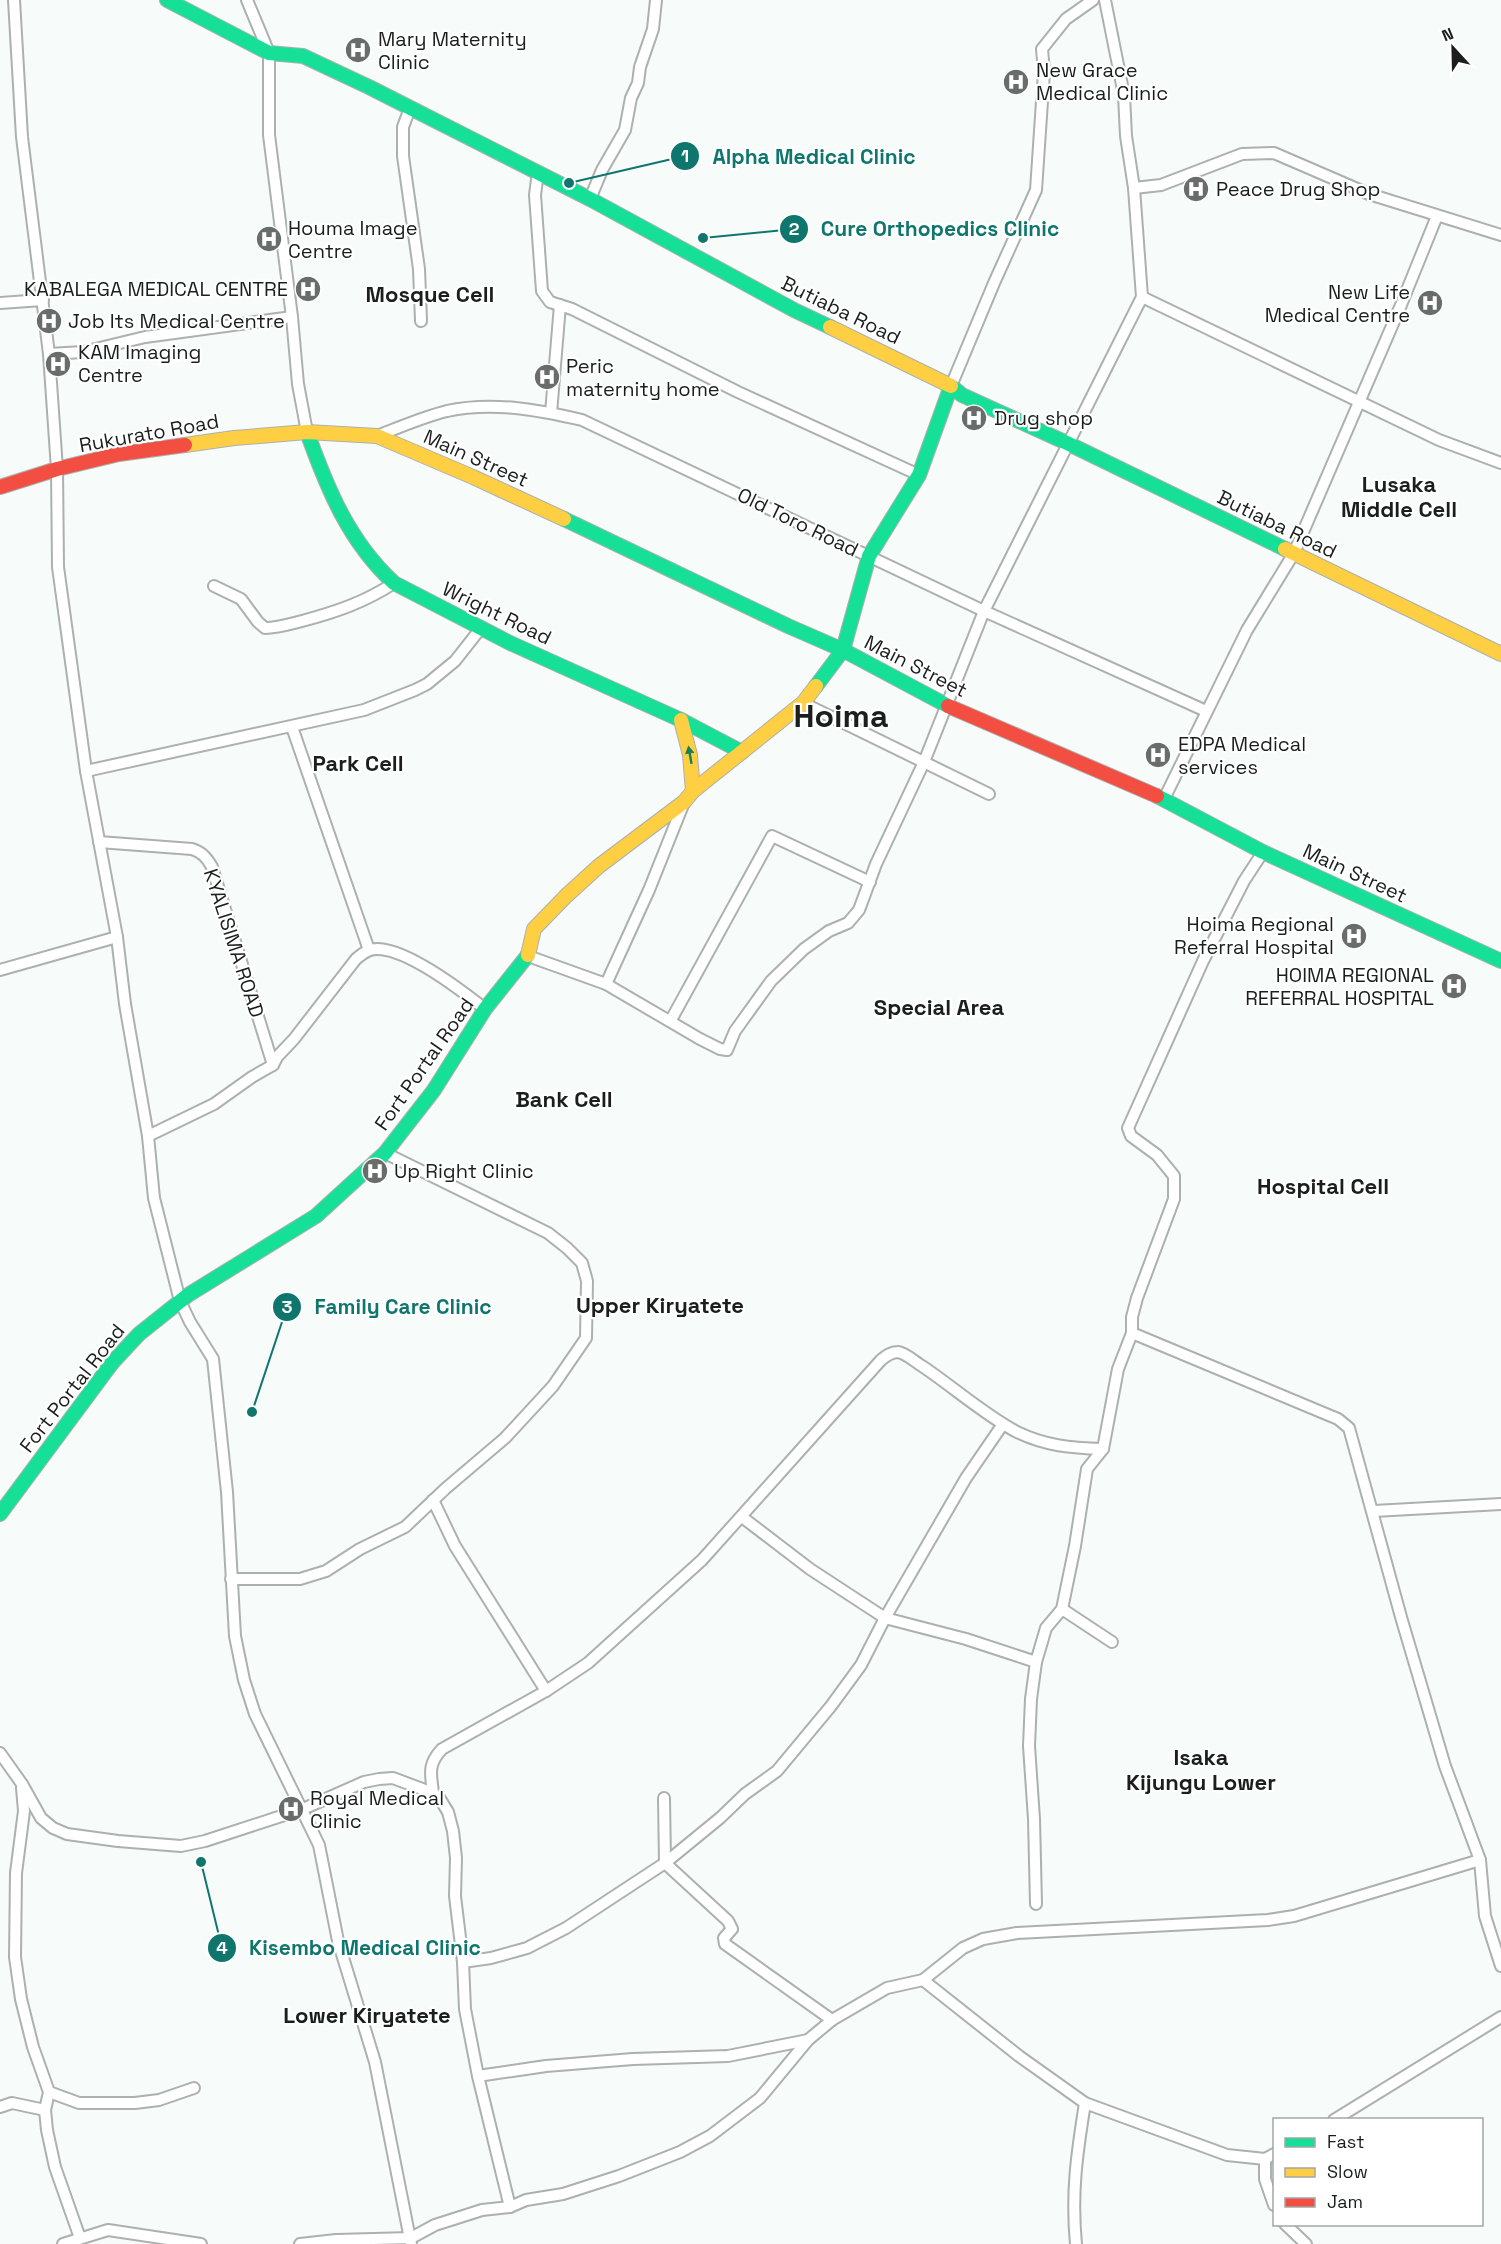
<svg xmlns="http://www.w3.org/2000/svg" width="1501" height="2244" viewBox="0 0 1501 2244" font-family="'Space Grotesk',sans-serif">
<style>
.lines{fill:none;stroke-linecap:round;stroke-linejoin:round}
.street-casing{stroke:#acb0af;stroke-width:14}
.fast-casing{stroke:#acb0af;stroke-width:16}
.slow-casing{stroke:#acb0af;stroke-width:16}
.jam-casing{stroke:#acb0af;stroke-width:16}
.street{stroke:#fefffe;stroke-width:10}
.fast{stroke:#16e098;stroke-width:14}
.slow{stroke:#ffcf43;stroke-width:14}
.jam{stroke:#f24e42;stroke-width:14}
.oneway{fill:#187f5a}
.labels{text-anchor:middle;stroke-width:4.5;stroke-linejoin:round;paint-order:stroke}
.poi-label{font-size:20px;fill:#1b1e1d;stroke:#fff;text-anchor:start}
.street-label{font-size:20px;fill:#1b1e1d;stroke:#fff}
.quarter-label{font-size:22px;font-weight:bold;fill:#1b1e1d;stroke:#fff}
.town-label{font-size:32px;font-weight:bold;fill:#1b1e1d;stroke:#fff}
.leader{fill:none;stroke:#0f766e;stroke-width:2}
.callout-dot{fill:#0f766e;stroke:#fff;stroke-width:2}
.mark-label{font-size:18px;text-anchor:middle;font-weight:bold;fill:#fff}
.callout-label{font-size:21px;text-anchor:middle;font-weight:bold;fill:#0f766e;stroke:#fff;stroke-width:4.5;stroke-linejoin:round;paint-order:stroke}
</style>
<rect width="100%" height="100%" fill="#f7fcfb"/>
<g class="lines">
<g class="street-casing">
<g id="street">
<polyline points="14,0 22,137 49,354 57,469 58,567 86,771 117,937 125,1004 148,1136 154,1198 180,1301 190,1322 213,1359 227,1492 235,1636 244,1680 255,1714 319,1845 338,1941 375,2062 411,2244"/>
<polyline points="247,0 269,53 269,135 292,317 298,384 307,432"/>
<polyline points="410,108 403,127 403,156 419,269 421,321"/>
<polyline points="538,172 535,195 542,291 550,302 572,309 738,392 919,475"/>
<polyline points="1134,188 1161,185 1242,154 1274,153 1369,194 1501,235"/>
<polyline points="590,199 602,170 625,130 631,98 638,83 640,67 653,29 656,0"/>
<polyline points="1142,297 1439,440 1501,463"/>
<polyline points="0,303 43,300"/>
<polyline points="49,354 83,352 145,337 292,317"/>
<polyline points="951,386 994,283 1036,190 1044,72 1042,49 1066,19 1093,0"/>
<polyline points="551,413 560,305"/>
<path d="M377,436c23,-9 46,-19 70,-25 45,-10 92,-1 135,9l402,191 222,100"/>
<path d="M214,586l27,13 17,23 7,6c13,0 25,-4 37,-7 34,-9 63,-19 92,-38"/>
<polyline points="803,703 989,794"/>
<polyline points="292,727 369,950"/>
<polyline points="86,771 364,710 415,690 427,684 455,661 481,628"/>
<polyline points="1164,799 1247,630 1294,553 1401,305 1437,216"/>
<path d="M99,842l93,7c10,3 15,9 20,18l61,198"/>
<polyline points="528,956 606,984 700,1039 720,1049 727,1050 735,1031 771,981 804,949 829,931 848,923 859,910 876,864 924,762 984,611 1142,297 1134,188 1126,136 1124,95 1105,0"/>
<polyline points="0,970 117,937"/>
<polyline points="606,984 649,890 683,805"/>
<polyline points="671,1020 772,836 870,882"/>
<path d="M148,1136l66,-32 38,-27 21,-12 4,-8 17,-18 62,-80c6,-5 12,-10 20,-10 30,-1 85,41 109,60"/>
<polyline points="1132,1333 1338,1419 1349,1428 1401,1617 1445,1766 1480,1860 1485,1916 1501,1966"/>
<polyline points="433,1500 455,1546 546,1691"/>
<polyline points="1374,1511 1501,1504"/>
<polyline points="742,1517 810,1569 885,1618 966,1639 1036,1662"/>
<polyline points="231,1579 300,1579 326,1571 360,1549 405,1527 445,1489 505,1438 553,1386 586,1338 587,1281 582,1263 567,1248 548,1233 385,1153"/>
<polyline points="1062,1609 1112,1642"/>
<polyline points="0,1753 22,1784 41,1818 53,1828 67,1834 118,1841 181,1846 205,1841 303,1809 364,1782 379,1779 393,1778 433,1793 440,1799 448,1812 453,1831 456,1858 455,1896 463,1962 465,2009 478,2076 510,2207"/>
<polyline points="22,1788 24,1811 16,1873 15,1957 21,1999 33,2047 49,2092 45,2110 47,2130 55,2167 80,2238"/>
<path d="M433,1793c-2,-19 -6,-28 9,-44l104,-58 42,-28 114,-103 179,-200c5,-4 10,-8 17,-8 8,1 17,10 24,14 30,20 64,50 95,66 29,14 54,16 86,17"/>
<polyline points="664,1798 665,1863 728,1921 732,1929 724,1938 725,1944 832,2020"/>
<polyline points="1036,1904 1034,1819 1029,1746 1031,1699 1036,1662 1046,1628 1062,1609 1075,1546 1087,1469 1103,1449 1118,1369 1132,1333 1132,1317 1137,1298 1174,1199 1174,1176 1157,1155 1131,1136 1128,1128 1203,961 1244,881 1263,852"/>
<polyline points="463,1962 491,1958 527,1948 566,1928 665,1863 720,1818 745,1794 777,1771 831,1706 861,1665 885,1618 966,1478 1003,1424"/>
<polyline points="923,1980 1019,2056 1085,2103 1227,2155 1265,2159 1274,2154"/>
<polyline points="478,2076 546,2066 633,2059 728,2056 808,2040"/>
<polyline points="49,2092 79,2103 135,2103 159,2100 194,2088"/>
<polyline points="0,2107 12,2103 45,2110"/>
<polyline points="1334,2120 1501,2017"/>
<polyline points="1265,2159 1265,2179 1274,2205"/>
<polyline points="1285,2224 1306,2244"/>
<polyline points="63,2244 108,2230 201,2244"/>
<polyline points="300,2244 336,2240 411,2238 435,2225 482,2210 510,2207 526,2200 563,2194 619,2176 680,2152 710,2136 760,2098 808,2040 832,2020 887,1988 923,1980 963,1948 983,1939 1017,1933 1268,1920 1294,1916 1480,1860"/>
<path d="M1076,2244c-5,-51 1,-91 9,-141"/>
</g>
</g>
<g class="fast-casing">
<g id="fast">
<polyline points="167,0 269,53 303,56 369,87 590,199 794,310 830,327"/>
<path d="M307,432c20,56 42,110 87,151l116,60 171,77 61,32"/>
<polyline points="564,519 788,626 843,650 948,706"/>
<polyline points="816,686 843,650 869,556 919,475 951,386 962,395 1067,443 1285,549"/>
<polyline points="1157,796 1263,852 1501,961"/>
<polyline points="0,1514 112,1363 139,1334 188,1295 316,1216 385,1153 434,1090 485,1009 528,955"/>
</g>
</g>
<g class="slow-casing">
<g id="slow">
<polyline points="830,327 951,386"/>
<polyline points="185,445 234,438 307,432 377,436 473,477 564,519"/>
<polyline points="1285,549 1501,654"/>
<polyline points="681,720 690,755 693,791"/>
<polyline points="528,955 534,929 566,896 599,866 684,802 693,791 803,703 816,686"/>
</g>
</g>
<g class="jam-casing">
<g id="jam">
<polyline points="0,487 57,469 119,454 185,445"/>
<polyline points="948,706 1157,796"/>
</g>
</g>
<use href="#street" class="street"/>
<use href="#fast" class="fast"/>
<use href="#slow" class="slow"/>
<use href="#jam" class="jam"/>
</g>
<defs><path id="oneway-solid" d="M-6-.8H1V-3.2L6.5 0L1 3.2V.8H-6Z" transform="scale(1.5)"/></defs>
<use class="oneway" href="#oneway-solid" transform="translate(690 755) rotate(-100)"/>
<defs>
<g id="hospital-disc" transform="scale(1.35)"><circle r="9.5" fill="#686c6b" stroke="#fff"/><path d="M-5-5h3v3.5h4V-5h3V5h-3V1.5h-4V5h-3Z" fill="#fff"/></g>
</defs>
<g fill-rule="evenodd">
<use href="#hospital-disc" x="358" y="50"/>
<use href="#hospital-disc" x="1016" y="82"/>
<use href="#hospital-disc" x="1196" y="189"/>
<use href="#hospital-disc" x="269" y="239"/>
<use href="#hospital-disc" x="308" y="289"/>
<use href="#hospital-disc" x="1430" y="303"/>
<use href="#hospital-disc" x="49" y="321"/>
<use href="#hospital-disc" x="58" y="364"/>
<use href="#hospital-disc" x="547" y="377"/>
<use href="#hospital-disc" x="974" y="418"/>
<use href="#hospital-disc" x="1158" y="755"/>
<use href="#hospital-disc" x="1354" y="936"/>
<use href="#hospital-disc" x="1454" y="986"/>
<use href="#hospital-disc" x="375" y="1171"/>
<use href="#hospital-disc" x="291" y="1809"/>
</g>
<g class="labels">
<g class="poi-label">
<text x="378" y="46">Mary Maternity<tspan x="378" dy="23">Clinic</tspan></text>
<text x="1036" y="77">New Grace<tspan x="1036" dy="23">Medical Clinic</tspan></text>
<text x="1216" y="196">Peace Drug Shop</text>
<text x="288" y="235">Houma Image<tspan x="288" dy="23">Centre</tspan></text>
<text x="288" y="296" text-anchor="end">KABALEGA MEDICAL CENTRE</text>
<text x="1410" y="299" text-anchor="end">New Life<tspan x="1410" dy="23">Medical Centre</tspan></text>
<text x="68" y="328">Job Its Medical Centre</text>
<text x="78" y="359">KAM Imaging<tspan x="78" dy="23">Centre</tspan></text>
<text x="566" y="373">Peric<tspan x="566" dy="23">maternity home</tspan></text>
<text x="994" y="425">Drug shop</text>
<text x="1178" y="751">EDPA Medical<tspan x="1178" dy="23">services</tspan></text>
<text x="1334" y="931" text-anchor="end">Hoima Regional<tspan x="1334" dy="23">Referral Hospital</tspan></text>
<text x="1434" y="982" text-anchor="end">HOIMA REGIONAL<tspan x="1434" dy="23">REFERRAL HOSPITAL</tspan></text>
<text x="394" y="1178">Up Right Clinic</text>
<text x="310" y="1805">Royal Medical<tspan x="310" dy="23">Clinic</tspan></text>
</g>
<g class="street-label">
<text transform="translate(841 310) rotate(26)" y="7">Butiaba Road</text>
<text transform="translate(149 433) rotate(-10)" y="7">Rukurato Road</text>
<text transform="translate(476 458) rotate(24)" y="7">Main Street</text>
<text transform="translate(798 522) rotate(26)" y="7">Old Toro Road</text>
<text transform="translate(1277 524) rotate(26)" y="7">Butiaba Road</text>
<text transform="translate(497 613) rotate(26)" y="7">Wright Road</text>
<text transform="translate(916 666) rotate(27)" y="7">Main Street</text>
<text transform="translate(1355 873) rotate(25)" y="7">Main Street</text>
<text transform="translate(234 943) rotate(72)" y="7">KYALISIMA ROAD</text>
<text transform="translate(424 1064) rotate(-55)" y="7">Fort Portal Road</text>
<text transform="translate(72 1388) rotate(-52)" y="7">Fort Portal Road</text>
</g>
<g class="quarter-label">
<text x="430" y="302">Mosque Cell</text>
<text x="1399" y="492">Lusaka<tspan x="1399" dy="25">Middle Cell</tspan></text>
<text x="358" y="771">Park Cell</text>
<text x="939" y="1015">Special Area</text>
<text x="564" y="1107">Bank Cell</text>
<text x="1323" y="1194">Hospital Cell</text>
<text x="660" y="1313">Upper Kiryatete</text>
<text x="1201" y="1765">Isaka<tspan x="1201" dy="25">Kijungu Lower</tspan></text>
<text x="367" y="2023">Lower Kiryatete</text>
</g>
<g class="town-label">
<text x="841" y="727">Hoima</text>
</g>
</g>
<path class="leader" d="M569 183L685 156M703 238L794 229M252 1412L287 1307M201 1862L222 1948"/>
<g class="callout-dot">
<circle cx="569" cy="183" r="6"/>
<circle cx="703" cy="238" r="6"/>
<circle cx="252" cy="1412" r="6"/>
<circle cx="201" cy="1862" r="6"/>
<circle cx="685" cy="156" r="15"/>
<circle cx="794" cy="229" r="15"/>
<circle cx="287" cy="1307" r="15"/>
<circle cx="222" cy="1948" r="15"/>
</g>
<g class="mark-label">
<text x="685" y="162">1</text>
<text x="794" y="235">2</text>
<text x="287" y="1313">3</text>
<text x="222" y="1954">4</text>
</g>
<g class="callout-label">
<text x="814" y="164">Alpha Medical Clinic</text>
<text x="940" y="236">Cure Orthopedics Clinic</text>
<text x="403" y="1314">Family Care Clinic</text>
<text x="365" y="1955">Kisembo Medical Clinic</text>
</g>
<rect x="1273" y="2118" width="210" height="108" fill="#ffffff" stroke="#a4a5a5" stroke-width="1.5"/>
<rect x="1285" y="2138" width="30" height="9" fill="#16e098" stroke="#a4a5a5" stroke-width="1.5"/>
<text x="1327" y="2148" font-size="18" fill="#1b1e1d">Fast</text>
<rect x="1285" y="2168" width="30" height="9" fill="#ffcf43" stroke="#a4a5a5" stroke-width="1.5"/>
<text x="1327" y="2178" font-size="18" fill="#1b1e1d">Slow</text>
<rect x="1285" y="2198" width="30" height="9" fill="#f24e42" stroke="#a4a5a5" stroke-width="1.5"/>
<text x="1327" y="2208" font-size="18" fill="#1b1e1d">Jam</text>
<g transform="translate(1453 48) rotate(338)" stroke="#ffffff" stroke-width="4.5" paint-order="stroke">
<path d="M0-4.5L10 22L0 15L-10 22Z" fill="#1b1e1d"/>
<text y="-9" font-size="16" font-weight="bold" text-anchor="middle" fill="#1b1e1d">N</text>
</g>
</svg>
